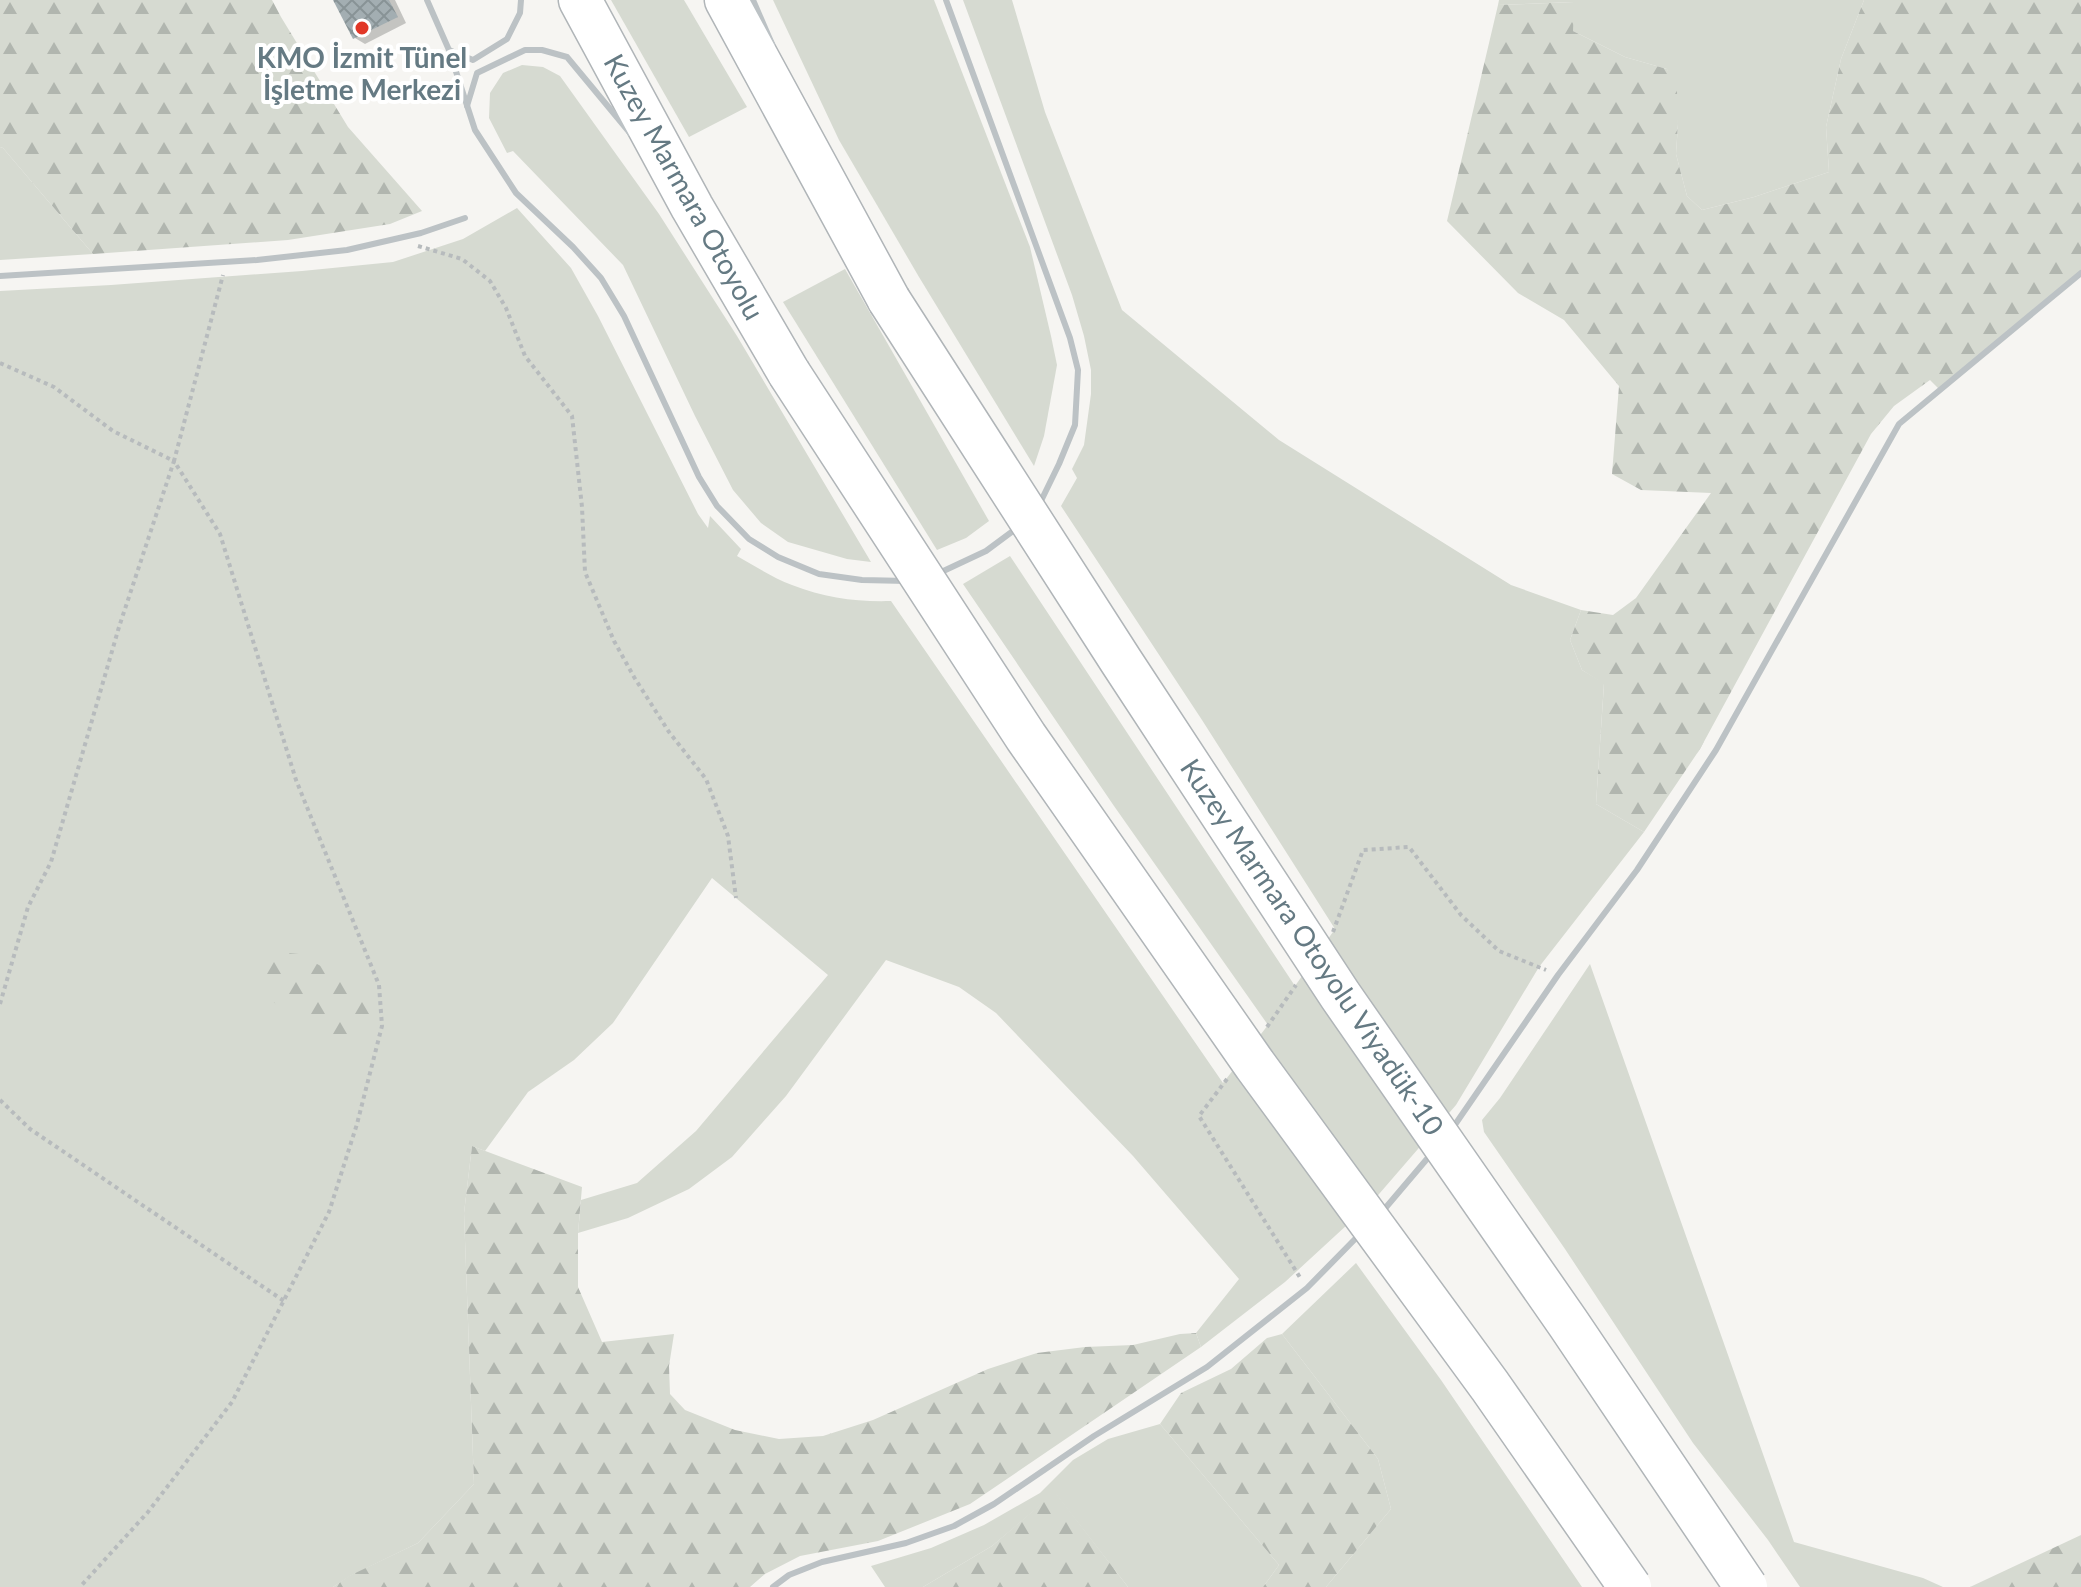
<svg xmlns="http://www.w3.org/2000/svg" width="2081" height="1587" viewBox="0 0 2081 1587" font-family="Lato,sans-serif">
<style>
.grass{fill:#d6dad1}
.forest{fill:url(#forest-firs)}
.shadow{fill:#0003}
.building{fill:url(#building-cross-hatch)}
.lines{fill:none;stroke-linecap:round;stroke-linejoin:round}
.highway-casing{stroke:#b0b5b8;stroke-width:45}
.path{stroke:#b7bbbd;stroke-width:4;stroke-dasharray:4 4;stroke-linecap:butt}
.lane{stroke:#bcc2c5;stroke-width:6}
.highway{stroke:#fff;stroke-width:42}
.highway-bridge-casing{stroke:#b0b5b8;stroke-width:45;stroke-linecap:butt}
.highway-bridge{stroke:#fff;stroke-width:42}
.poi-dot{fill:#e13727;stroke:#fff;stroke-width:3}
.labels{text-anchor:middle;stroke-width:8;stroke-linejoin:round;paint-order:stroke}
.poi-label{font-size:28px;font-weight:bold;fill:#657a83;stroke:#fff}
.street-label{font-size:28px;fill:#657a83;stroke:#fff}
</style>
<defs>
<pattern id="forest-firs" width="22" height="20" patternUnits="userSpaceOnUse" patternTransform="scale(2)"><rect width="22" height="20" fill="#d6dad1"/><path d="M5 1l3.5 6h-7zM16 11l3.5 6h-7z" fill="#b1b6af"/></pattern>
<pattern id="building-cross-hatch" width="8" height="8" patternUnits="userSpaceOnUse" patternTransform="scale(2)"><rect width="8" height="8" fill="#a3aeb2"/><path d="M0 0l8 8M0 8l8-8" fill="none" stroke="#889396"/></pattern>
</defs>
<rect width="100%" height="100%" fill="#f6f5f2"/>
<g class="grass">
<polygon points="611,0 684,0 747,107 689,137"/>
<polygon points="773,0 934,0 1030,247 1051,336 1057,365 1044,436 1034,466 919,277 839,140"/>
<path d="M963,0h49l33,112 77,198 157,130 232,145 70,25 -11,30 12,30 22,13 -8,121 48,28 -105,135 -83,138 -83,96 -88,81 -84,65 -5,-14 43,-54 -106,-123 -137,-143 -37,-26 -73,-27 -100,136 -54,61 -43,32 -61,29 -50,15 3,-33 56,-17 59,-52 132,-156 -116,-97 -99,145 -39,37 -46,32 -43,59 -13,-5 -8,67 10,271 -56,59 -68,33 -17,11h-333v-1296l111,-6 191,-14 91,-9 70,-23 54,-31 54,60 27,48 100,198 10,14 2,-12 31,33 -4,7c18,10 36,22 55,29 33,13 65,17 99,16l332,482 45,-58 -154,-219 -151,-222 47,-28 285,430 40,-57 -133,-209 -141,-214 16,-28 -5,-9 12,-24 7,-51v-24l-7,-34 -12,-41z"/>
<polygon points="1499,0 1864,0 1841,59 1826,127 1829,172 1754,197 1702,210 1687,196 1676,154 1678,124 1667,69 1625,57 1573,31 1573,2 1498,5"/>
<polygon points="522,65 543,67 560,76 659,214 737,336 871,562 847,559 788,542 761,523 733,490 695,416 623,265 513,151 507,153 489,118 490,93 503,73"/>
<polygon points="0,147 3,148 93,254 0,260"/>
<polygon points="845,269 989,521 966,538 937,550 783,302"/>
<polygon points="1590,964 1794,1542 1923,1578 1943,1587 1800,1587 1768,1540 1693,1443 1565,1249 1484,1132 1482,1120 1500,1098"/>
<polygon points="1356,1263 1441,1380 1582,1587 1326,1587 1391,1509 1378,1459 1282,1334"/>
<polygon points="1160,1424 1279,1565 1263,1587 1128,1587 1055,1493 992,1546 923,1587 885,1587 871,1566 931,1548 984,1525 1040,1493 1073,1460 1108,1439"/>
</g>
<g class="forest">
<polygon points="0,0 272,0 281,17 348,127 422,211 390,224 288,240 93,254 3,148 0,147"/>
<polygon points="1864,0 2081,0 2081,273 1940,390 1930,380 1894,406 1871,434 1700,749 1644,832 1596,804 1604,684 1582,670 1570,640 1581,610 1613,615 1636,598 1711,493 1641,490 1612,474 1619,386 1564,320 1518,293 1447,221 1498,5 1574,2 1573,31 1625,57 1667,69 1677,92 1678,124 1676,154 1687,196 1702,210 1754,197 1829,172 1826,127 1841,59"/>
<polygon points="261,951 299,954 346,980 371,999 368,1021 361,1039 346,1044 291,1019 246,975"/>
<polygon points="472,1146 582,1187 578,1233 578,1287 602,1342 674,1334 669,1366 670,1394 685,1410 735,1430 779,1439 823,1436 873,1420 988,1369 1037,1353 1085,1347 1133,1345 1180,1334 1196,1333 1201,1347 970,1504 878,1541 800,1556 765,1574 750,1587 333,1587 349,1576 418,1543 474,1484 464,1213"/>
<polygon points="1282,1334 1378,1459 1391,1509 1326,1587 1263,1587 1279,1565 1160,1424 1181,1393 1231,1369 1267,1338"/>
<polygon points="1055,1492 1128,1587 923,1587 992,1546"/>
<polygon points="2081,1534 2081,1587 1970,1587 2081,1535"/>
</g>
<polygon class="shadow" points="339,0 395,0 406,23 365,44 355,38"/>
<polygon class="building" points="333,0 389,0 398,17 353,39"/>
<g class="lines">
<g class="highway-casing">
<g id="highway">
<polyline points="580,0 692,207 789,373"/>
<polyline points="726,0 889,300"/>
</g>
</g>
<g class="path">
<polyline points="418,246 462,259 490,281 506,308 525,356 572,416 582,507 585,572 614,641 634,677 669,732 706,779 728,836 736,898"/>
<polyline points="0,363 54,387 113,431 174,461 223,275"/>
<polyline points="1333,932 1363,850 1409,847 1461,915 1499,951 1546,970"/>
<polyline points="0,1004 28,907 51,862 119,627 174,461 220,534 296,780 379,985 382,1026 357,1124 329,1212 232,1402 148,1512 80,1587"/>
<polyline points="1267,1027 1296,985"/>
<polyline points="1227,1079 1199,1116 1301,1279"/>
<polyline points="0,1100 30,1129 284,1301"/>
</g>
<g class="lane">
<polyline points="427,0 449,50 475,130 516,193 573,247 601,278 624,316 699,477 717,506 749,539 778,557 819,574 862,580 907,581"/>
<polyline points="753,0 772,44"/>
<polyline points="946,0 1070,338 1078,370 1075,425 1059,464 1039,505"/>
<polyline points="449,50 473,60 507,39 520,13 521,0"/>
<polyline points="467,106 477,73 525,50 542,50 567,57 630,133"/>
<polyline points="0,276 257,260 347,250 421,233 465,218"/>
<polyline points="937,574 986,551 1017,528"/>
<polyline points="1452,1129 1558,975 1637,870 1716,750 1899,424 2081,273"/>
<polyline points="1382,1212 1432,1153"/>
<polyline points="773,1587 789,1575 822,1562 906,1543 954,1526 994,1504 1094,1436 1207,1367 1307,1288 1360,1234"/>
</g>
<use href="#highway" class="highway"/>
<g class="highway-bridge-casing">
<g id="highway-bridge">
<polyline points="889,300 1121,661 1340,995 1568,1323 1746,1587"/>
<polyline points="789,373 1026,737 1255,1065 1490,1386 1630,1587"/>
</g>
</g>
<use href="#highway-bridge" class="highway-bridge"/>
</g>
<circle class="poi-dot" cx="362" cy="28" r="8"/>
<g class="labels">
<g class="poi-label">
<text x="362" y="68">KMO İzmit Tünel<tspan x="362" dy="32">İşletme Merkezi</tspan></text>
</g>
<g class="street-label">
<text transform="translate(684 187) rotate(61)" y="10">Kuzey Marmara Otoyolu</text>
<text transform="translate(1312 947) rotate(56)" y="10">Kuzey Marmara Otoyolu Viyadük-10</text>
</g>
</g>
</svg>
